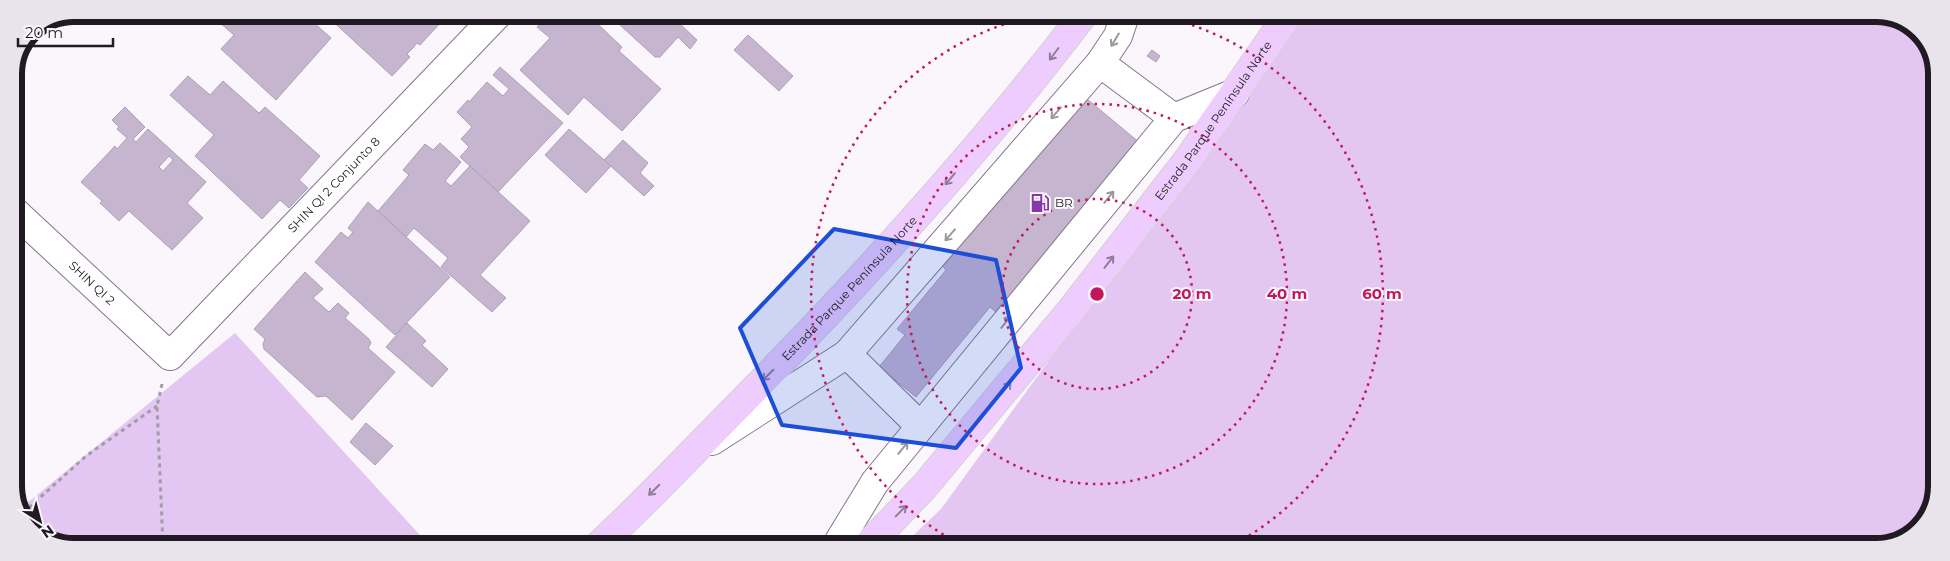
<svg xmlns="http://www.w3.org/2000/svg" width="1950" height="561" viewBox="0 0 1950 561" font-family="Montserrat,sans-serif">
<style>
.green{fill:#e4c6f3}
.building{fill:#c6b5ce;stroke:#af9eb7;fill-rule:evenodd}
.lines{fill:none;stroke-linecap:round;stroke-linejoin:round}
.minor-casing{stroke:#84758c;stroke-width:30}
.major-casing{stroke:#d2d1d3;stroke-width:30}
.path{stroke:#a29da4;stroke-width:3;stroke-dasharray:4 4;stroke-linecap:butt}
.minor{stroke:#fff;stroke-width:28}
.major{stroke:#eecdfe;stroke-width:28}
.oneway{stroke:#9b989c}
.oneway2{stroke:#917c9b}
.marked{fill:#1d4ed8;fill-opacity:0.2;stroke:#1d4ed8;stroke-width:4;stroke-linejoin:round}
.ring{fill:none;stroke:#c2185b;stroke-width:2.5;stroke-dasharray:2.5 5}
.labels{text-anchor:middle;stroke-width:4;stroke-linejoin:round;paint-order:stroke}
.street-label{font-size:12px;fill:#201a23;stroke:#faf6fc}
.poi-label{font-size:12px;fill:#201a23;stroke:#faf6fc;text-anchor:start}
.rim{fill:none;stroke:#201a23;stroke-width:6}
.centre{fill:#c2185b;stroke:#faf6fc;stroke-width:2.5}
.ring-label{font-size:15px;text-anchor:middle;font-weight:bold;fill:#c2185b;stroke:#faf6fc;stroke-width:4;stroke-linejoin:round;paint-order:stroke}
</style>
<rect width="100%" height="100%" fill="#faf6fc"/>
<g class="green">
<polygon points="1300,15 1891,16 1921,35 1936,70 1934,502 1913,535 1876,547 902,546 941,509"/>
<polygon points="235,333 430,546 59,545 29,526 21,508"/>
</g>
<g class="building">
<polygon points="224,14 304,14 331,38 276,100 221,49 234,35 218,21"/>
<polygon points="329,14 440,14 437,17 442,21 420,45 417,43 412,49 407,54 410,57 392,76 327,16"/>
<polygon points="548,14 587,14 622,47 619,51 661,89 622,131 584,97 568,115 520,70 550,38 537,27"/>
<polygon points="608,14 688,14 680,24 697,40 690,49 678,37 660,57 655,57"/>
<polygon points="748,35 793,76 779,91 734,50"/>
<polygon points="1152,50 1160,56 1156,62 1147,56"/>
<polygon points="500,67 563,123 498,192 460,157 469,147 461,139 472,127 457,112 468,100 469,102 487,82 503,96 509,89 493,75"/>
<polygon points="188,76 210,95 223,81 259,113 265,107 320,156 299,180 308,188 289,208 280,200 262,219 195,156 214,135 170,95"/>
<polygon points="1081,94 1140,143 998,314 990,307 916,397 879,367 905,335 897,329 946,270 940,264"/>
<path d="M125,107l20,20 -12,12 3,3 12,-13 58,53 -19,21 16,15 -31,32 -43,-39 -10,10 -19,-18 2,-2 -21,-19 34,-36 2,3 10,-11 -10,-9 2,-2 -7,-7zM169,156l4,4 -10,11 -4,-4z"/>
<polygon points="569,129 611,166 586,193 545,155"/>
<polygon points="623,140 648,163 640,173 654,186 644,196 604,160"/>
<polygon points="440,143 461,162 445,181 451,186 470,166 530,221 480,275 506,298 492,312 441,267 448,258 414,228 406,237 378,211 409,175 403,170 425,144 433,150"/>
<polygon points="368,202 450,277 395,335 315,262 341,232 348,238 353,232 348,228"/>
<polygon points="305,272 323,289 313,298 329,312 338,303 349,313 345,318 369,339 371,343 368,348 395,372 352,420 326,396 317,397 264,349 263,344 265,339 254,329"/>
<polygon points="407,323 426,341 422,345 448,369 432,387 386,347"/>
<polygon points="366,423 393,446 375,465 350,442"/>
</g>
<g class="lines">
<g class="minor-casing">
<g id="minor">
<polyline points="1100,63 1174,118"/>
<path id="s1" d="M14,211l156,145 328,-342"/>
<polyline points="847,354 920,426"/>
<polyline points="712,441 847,354 1100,63 1118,36 1125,15"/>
<polyline points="836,546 875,482 1174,118 1235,93"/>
</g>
</g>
<g class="major-casing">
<g id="major">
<path id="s2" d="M598,546c50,-46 96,-96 144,-144 121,-123 237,-250 341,-387"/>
<path id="s3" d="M867,546l56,-58 149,-179 115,-148 101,-146"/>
</g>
</g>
<g class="path">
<polyline points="162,384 157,406 163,545"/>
<polyline points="23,513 86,456 157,406"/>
</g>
<use href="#minor" class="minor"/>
<use href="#major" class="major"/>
</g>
<defs><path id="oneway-shaft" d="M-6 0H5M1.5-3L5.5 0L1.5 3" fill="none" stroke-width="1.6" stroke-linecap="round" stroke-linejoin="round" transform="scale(1.25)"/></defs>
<g class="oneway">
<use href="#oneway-shaft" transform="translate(1115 40) rotate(121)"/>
<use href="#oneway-shaft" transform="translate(1056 113) rotate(131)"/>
<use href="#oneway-shaft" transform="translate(1109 197) rotate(-51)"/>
<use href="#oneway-shaft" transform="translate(950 235) rotate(131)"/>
<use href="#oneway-shaft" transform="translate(1006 322) rotate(-51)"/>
<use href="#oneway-shaft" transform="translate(903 448) rotate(-51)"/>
</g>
<g class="oneway2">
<use href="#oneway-shaft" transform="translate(1054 54) rotate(127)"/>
<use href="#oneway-shaft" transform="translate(950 179) rotate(130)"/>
<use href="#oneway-shaft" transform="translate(1109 262) rotate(-52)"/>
<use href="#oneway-shaft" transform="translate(768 375) rotate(135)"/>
<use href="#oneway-shaft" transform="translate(1006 388) rotate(-50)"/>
<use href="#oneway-shaft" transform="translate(654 490) rotate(135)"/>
<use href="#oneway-shaft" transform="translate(901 511) rotate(-46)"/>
</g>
<path class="marked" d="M834,229l162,31 25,108 -65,80 -174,-23 -42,-97z"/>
<g class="ring">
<circle cx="1097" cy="294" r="95"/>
<circle cx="1097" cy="294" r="190"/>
<path d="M963 546A285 285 0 0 1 1038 15M1156 15A285 285 0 0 1 1231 546"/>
</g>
<defs>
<g id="fuel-bare" transform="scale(1.5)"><path d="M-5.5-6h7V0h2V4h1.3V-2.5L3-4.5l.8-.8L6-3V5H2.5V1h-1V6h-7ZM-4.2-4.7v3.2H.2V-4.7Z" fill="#8738a8" stroke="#faf6fc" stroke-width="2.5" paint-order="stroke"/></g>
</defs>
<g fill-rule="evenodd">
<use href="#fuel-bare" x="1040" y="203"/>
</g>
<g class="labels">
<g class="street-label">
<text dy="4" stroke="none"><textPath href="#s3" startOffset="549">Estrada Parque Península Norte</textPath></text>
<text dy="4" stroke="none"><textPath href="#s1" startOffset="450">SHIN QI 2 Conjunto 8</textPath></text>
<text dy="4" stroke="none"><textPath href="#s1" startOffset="106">SHIN QI 2</textPath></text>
<text dy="4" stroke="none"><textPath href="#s2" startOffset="360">Estrada Parque Península Norte</textPath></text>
</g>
<g class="poi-label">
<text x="1055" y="207">BR</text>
</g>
</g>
<path d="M0 0H1950V561H0ZM74 22H1876A52 52 0 0 1 1928 74V486A52 52 0 0 1 1876 538H74A52 52 0 0 1 22 486V74A52 52 0 0 1 74 22Z" fill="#e9e4eb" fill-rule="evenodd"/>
<path class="rim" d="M74 22H1876A52 52 0 0 1 1928 74V486A52 52 0 0 1 1876 538H74A52 52 0 0 1 22 486V74A52 52 0 0 1 74 22Z"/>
<circle cx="1097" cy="294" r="8" class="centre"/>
<g class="ring-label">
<text x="1192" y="299">20 m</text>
<text x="1287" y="299">40 m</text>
<text x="1382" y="299">60 m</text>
</g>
<g transform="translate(40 521) rotate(144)" stroke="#faf6fc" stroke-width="4" paint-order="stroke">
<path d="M0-4L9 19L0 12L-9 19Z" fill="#201a23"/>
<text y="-8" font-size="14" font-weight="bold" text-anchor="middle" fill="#201a23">N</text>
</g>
<path d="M18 38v8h95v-8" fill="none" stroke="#201a23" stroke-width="2.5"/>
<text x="25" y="38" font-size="15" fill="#201a23" stroke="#faf6fc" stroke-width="4" paint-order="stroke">20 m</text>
</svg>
